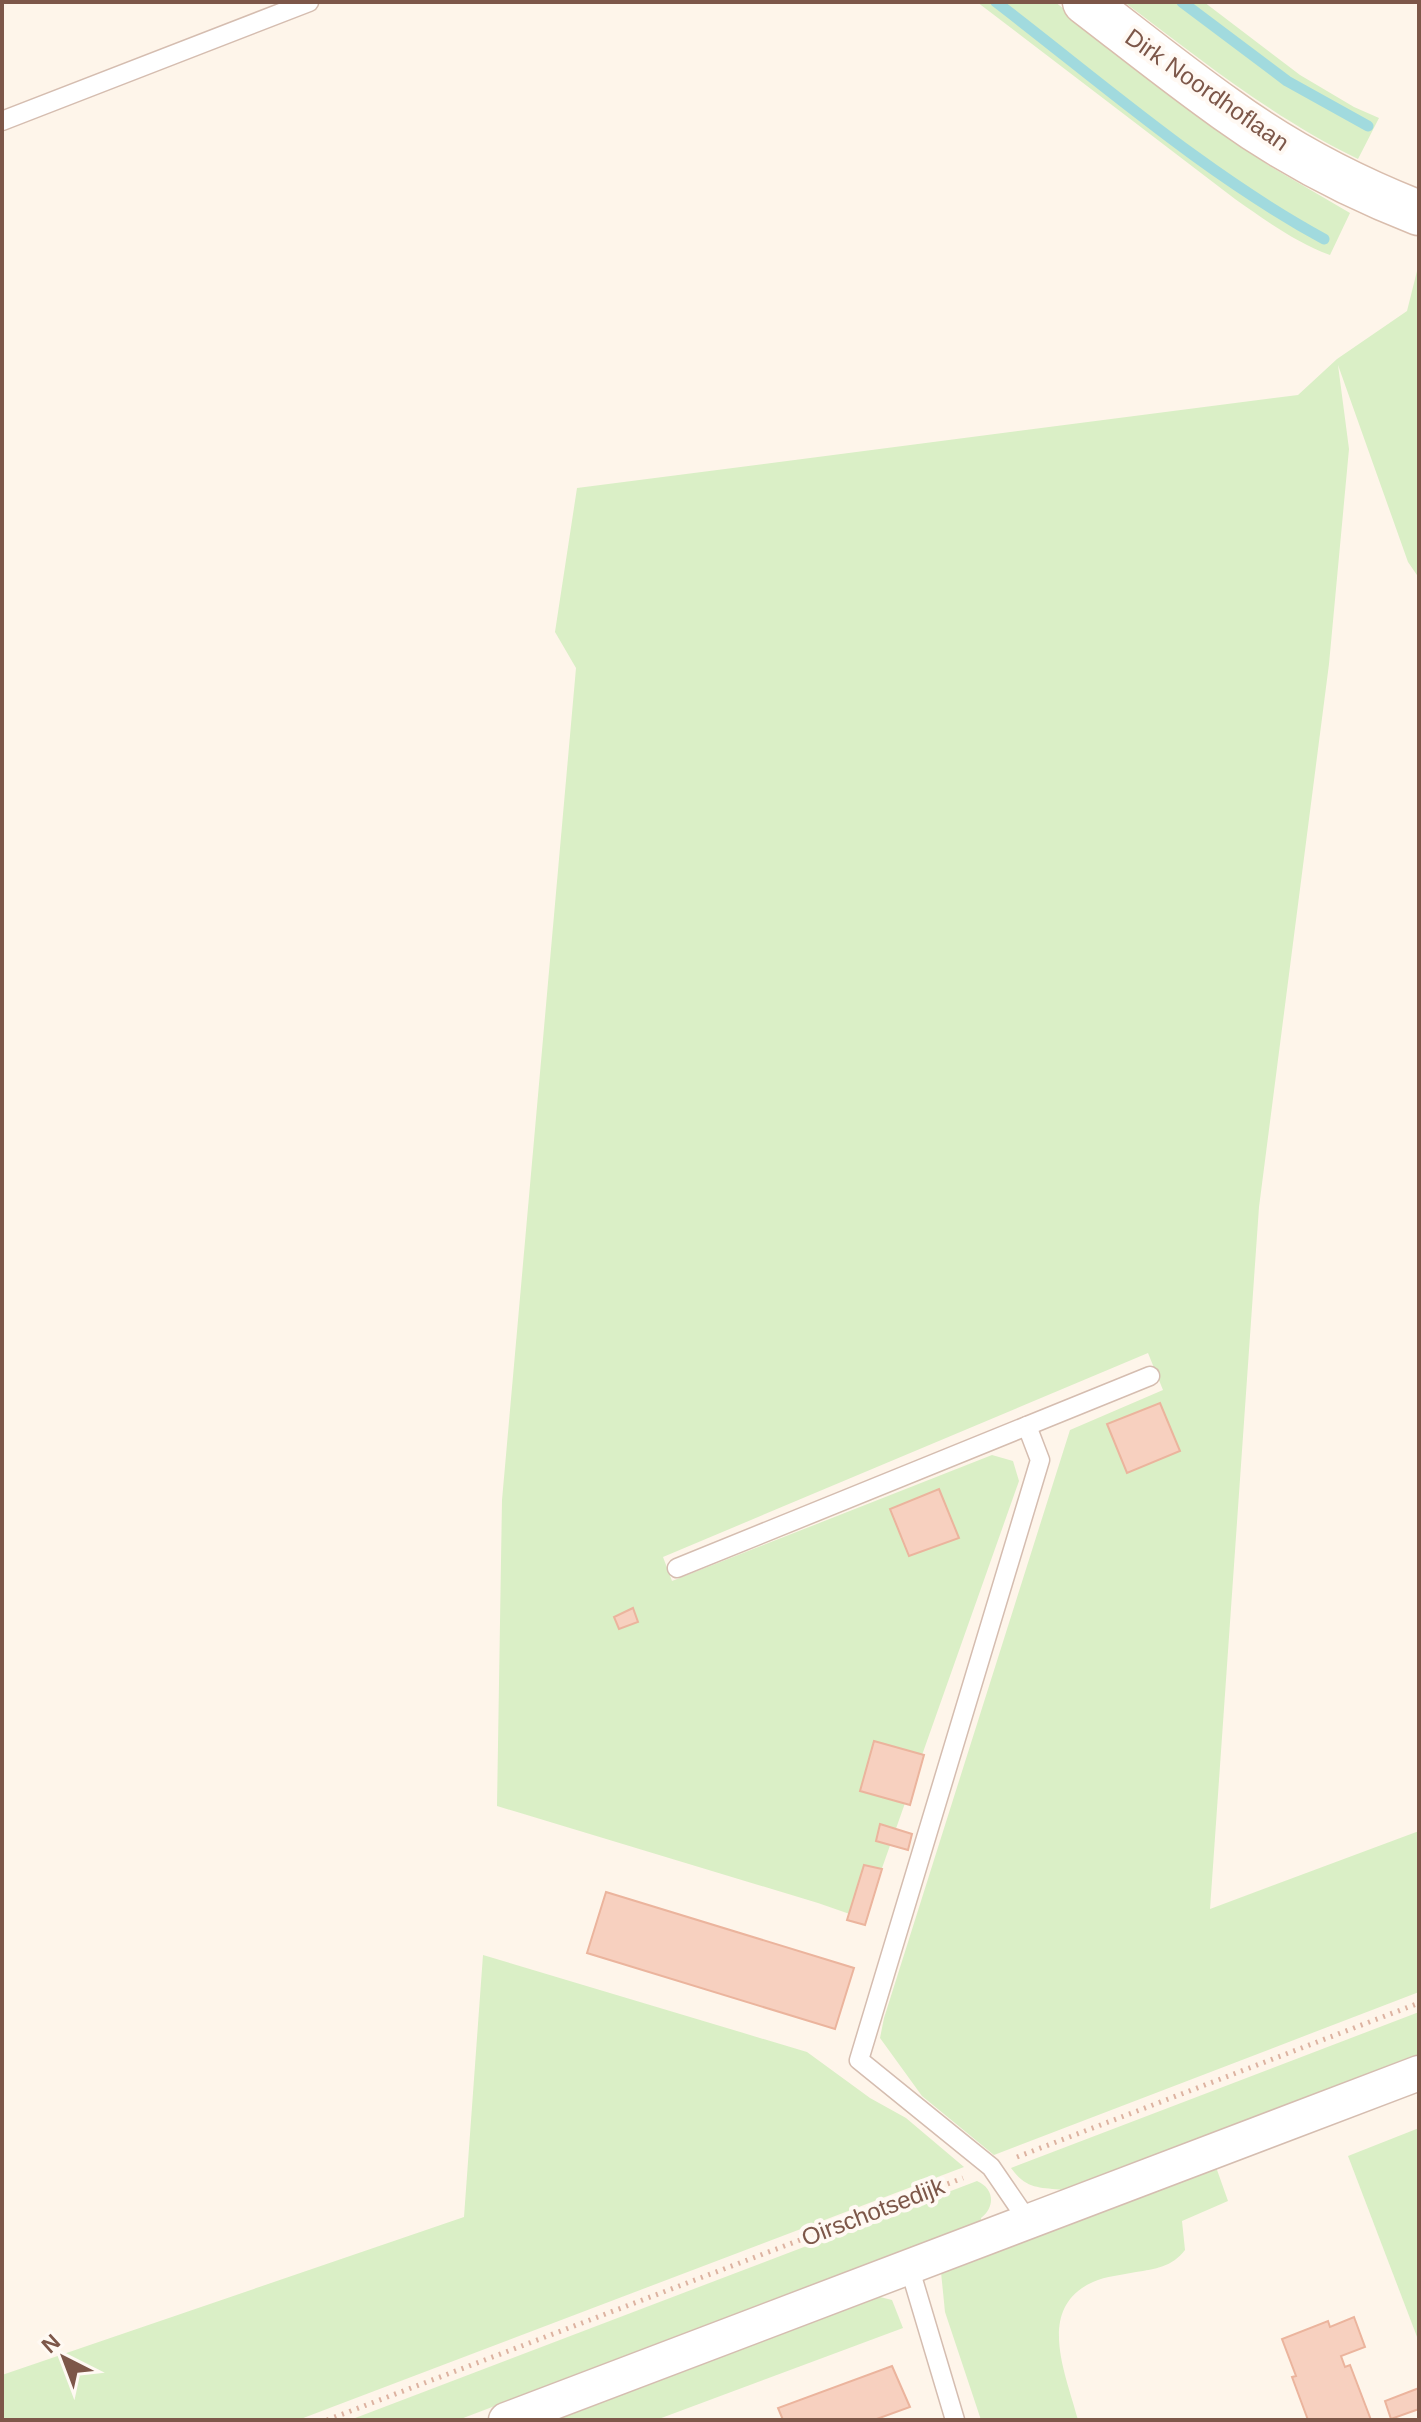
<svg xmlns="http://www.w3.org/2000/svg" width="1421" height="2422" viewBox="0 0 1421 2422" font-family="Helvetica,sans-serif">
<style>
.green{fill:#daefc6}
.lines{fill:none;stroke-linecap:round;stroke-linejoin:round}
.stream{stroke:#a1dade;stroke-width:11}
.building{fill:#f7d0bf;stroke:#ebb49d;stroke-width:2}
.lane-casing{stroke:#d5bdb0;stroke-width:21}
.street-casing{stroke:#d5bdb0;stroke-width:37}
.secondary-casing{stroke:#d9bdad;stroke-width:47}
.path{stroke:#ddb3a1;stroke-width:5;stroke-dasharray:2 6;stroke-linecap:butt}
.lane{stroke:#fff;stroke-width:18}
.street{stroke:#fff;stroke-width:34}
.secondary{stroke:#fff;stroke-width:44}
.labels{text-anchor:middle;stroke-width:8;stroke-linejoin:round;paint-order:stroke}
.street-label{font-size:24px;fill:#7d5749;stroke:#fff9f3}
</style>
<rect width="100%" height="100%" fill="#fef5ea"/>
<g class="green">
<path d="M977,2h78l213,163 82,48 -20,42c-35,-13 -65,-35 -95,-56z"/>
<path d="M1124,2h80l96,73 54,32 25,11 -21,41c-85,-41 -158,-100 -234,-157z"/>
<polygon points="1419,263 1419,578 1408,562 1338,365 1349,449 1329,664 1259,1207 1210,1909 1419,1831 1419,1992 994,2155 922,2096 880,2038 884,2018 1070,1430 1163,1390 1148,1353 663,1557 672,1581 992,1455 1013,1461 1019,1481 864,1919 818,1903 497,1806 502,1500 576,668 555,632 577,488 1298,395 1337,359 1407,311"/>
<polygon points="483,1955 807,2052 870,2098 906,2118 964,2167 298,2420 2,2420 2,2375 464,2217"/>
<path d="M1419,2012v42l-356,136c-23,-3 -36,0 -52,-22z"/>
<polygon points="1419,2128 1419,2342 1348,2156"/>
<path d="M1216,2167l12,34 -46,20 3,29c-13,17 -30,19 -49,22 -14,3 -30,4 -43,10 -58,26 -27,92 -15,138h-97l-36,-108 -4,-40z"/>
<path d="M977,2181c18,8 18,26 4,37v3l-523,199h-108z"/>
<polygon points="876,2296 892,2300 903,2328 656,2420 552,2420"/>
</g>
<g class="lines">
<g class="stream">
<path d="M996,2c107,82 209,172 328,237"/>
<polyline points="1182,2 1287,81 1368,126"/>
</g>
</g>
<g class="building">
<polygon points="1160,1403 1180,1451 1127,1473 1107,1424"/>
<polygon points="939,1489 959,1538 909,1556 890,1509"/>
<polygon points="633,1608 638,1622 619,1629 614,1617"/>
<polygon points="874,1741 924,1755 910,1805 860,1791"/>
<polygon points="880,1824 912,1834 908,1850 876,1841"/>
<polygon points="864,1865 882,1869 865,1925 847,1920"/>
<polygon points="606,1892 854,1968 835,2029 587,1953"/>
<polygon points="1354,2317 1365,2347 1341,2356 1345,2367 1350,2365 1371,2420 1308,2420 1292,2377 1296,2376 1282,2339 1328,2321 1330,2327"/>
<polygon points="892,2366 910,2407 874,2420 783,2420 778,2408"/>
<polygon points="1419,2388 1419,2409 1391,2419 1385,2401"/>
</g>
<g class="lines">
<g class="lane-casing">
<g id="lane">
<polyline points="2,121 309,2"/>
<polyline points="1027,1426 1040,1460 859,2060 991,2167 1028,2221"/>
<polyline points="677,1568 1150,1376"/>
<polyline points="909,2266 955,2420"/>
</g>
</g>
<g class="street-casing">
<polyline id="street" points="506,2420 1419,2073"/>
</g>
<g class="secondary-casing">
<path id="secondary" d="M1085,2c47,36 93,73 141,107 58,42 126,78 193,104"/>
</g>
<g class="path">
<polyline points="1017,2157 1419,2003"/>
<polyline points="327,2420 963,2178"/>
</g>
<use href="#lane" class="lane"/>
<use href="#street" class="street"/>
<use href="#secondary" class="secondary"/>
</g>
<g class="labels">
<g class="street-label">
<text transform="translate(1207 90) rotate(35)" y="8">Dirk Noordhoflaan</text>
<text transform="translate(873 2212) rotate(-21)" y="8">Oirschotsedijk</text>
</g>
</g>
<rect width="1421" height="2422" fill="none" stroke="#7d5749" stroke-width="8"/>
<g transform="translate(64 2358) rotate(318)" stroke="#fff9f3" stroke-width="6" paint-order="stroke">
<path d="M0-6L14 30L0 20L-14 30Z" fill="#7d5749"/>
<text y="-12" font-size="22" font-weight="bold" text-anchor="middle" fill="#7d5749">N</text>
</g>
</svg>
